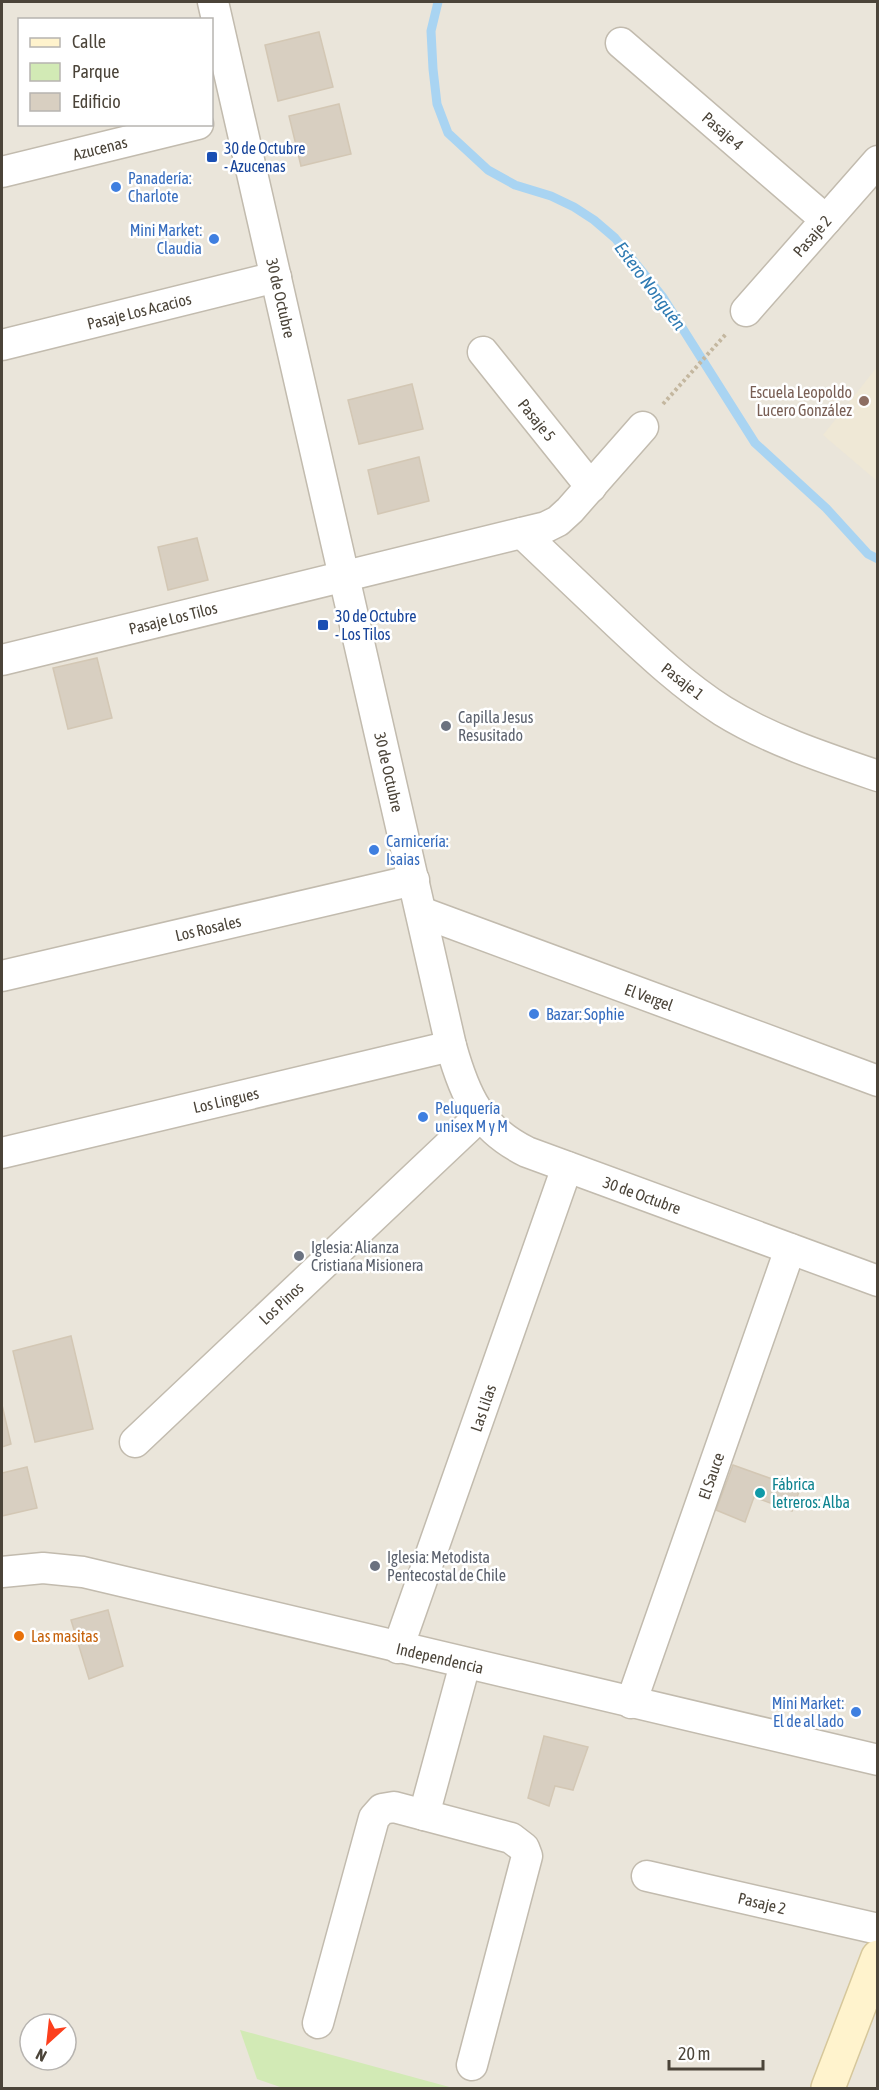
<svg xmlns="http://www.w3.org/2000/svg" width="879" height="2090" viewBox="0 0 879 2090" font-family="'Asap Condensed',sans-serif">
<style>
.residential{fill:#eae5da;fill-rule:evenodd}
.education{fill:#efe8d6}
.green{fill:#d2eab5}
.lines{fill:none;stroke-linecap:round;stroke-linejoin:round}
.stream{stroke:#a9d4f2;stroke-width:9}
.building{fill:#d8cfc1;stroke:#d3c7b4;stroke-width:1.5}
.minor-casing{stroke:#c2bbae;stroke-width:33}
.secondary-casing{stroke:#d6c79b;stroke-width:36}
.path{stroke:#c4b79f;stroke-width:4;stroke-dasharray:3 3;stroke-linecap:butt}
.minor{stroke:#fff;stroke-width:30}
.secondary{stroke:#fff3cd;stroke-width:33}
.transit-dot{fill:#1a4fb4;stroke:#fff;stroke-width:2}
.shop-dot{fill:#3f7fe0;stroke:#fff;stroke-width:2}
.education-dot{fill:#8d6e63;stroke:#fff;stroke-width:2}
.worship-dot{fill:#6b7280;stroke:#fff;stroke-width:2}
.culture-dot{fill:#0f9aa8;stroke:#fff;stroke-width:2}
.food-dot{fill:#e8710a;stroke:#fff;stroke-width:2}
.labels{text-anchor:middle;stroke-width:5;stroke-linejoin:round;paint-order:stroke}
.street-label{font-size:16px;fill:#4b4439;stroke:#fff}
.transit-label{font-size:16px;fill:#164399;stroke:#fff;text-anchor:start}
.shop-label{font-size:16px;fill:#366cbe;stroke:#fff;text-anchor:start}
.education-label{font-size:16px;fill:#785e54;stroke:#fff;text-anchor:end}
.worship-label{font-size:16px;fill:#5b616d;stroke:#fff;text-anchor:start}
.culture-label{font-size:16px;fill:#0d838f;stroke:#fff;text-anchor:start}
.food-label{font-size:16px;fill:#c56008;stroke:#fff;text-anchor:start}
.water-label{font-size:18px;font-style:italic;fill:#2e7ab2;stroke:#fff}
</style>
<rect width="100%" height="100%" fill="#f6f3ec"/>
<path class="residential" d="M2,2h875v2086h-875zM20,20h192v104h-192zM30,2024h36v36h-36z"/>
<polygon class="education" points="877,367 877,481 823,435"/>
<polygon class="green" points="240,2030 453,2088 283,2088 257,2079"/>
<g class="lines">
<polyline class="stream" points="438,2 431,31 433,69 437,104 448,133 488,170 515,185 551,196 574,207 594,220 615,238 662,296 755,443 826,508 868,554 878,559"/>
</g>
<g class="building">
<polygon points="319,32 333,87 278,101 265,45"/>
<polygon points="339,104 351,154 301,166 289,116"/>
<polygon points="412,384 423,429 359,444 348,400"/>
<polygon points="419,457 429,501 378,514 368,470"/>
<polygon points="197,538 208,580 168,590 158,547"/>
<polygon points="97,658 112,718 68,729 53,668"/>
<polygon points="71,1336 93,1429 35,1442 13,1351"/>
<polygon points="2,1405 11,1444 2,1447"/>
<polygon points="733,1465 800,1489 792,1511 754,1497 745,1522 716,1510"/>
<polygon points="27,1467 37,1508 2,1516 2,1473"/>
<polygon points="108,1610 123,1666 89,1679 71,1620"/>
<polygon points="544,1736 588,1747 573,1790 555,1786 549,1806 528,1798"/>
</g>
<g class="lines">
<g class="minor-casing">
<g id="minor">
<path d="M213,2l238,1044c14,50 28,82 76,106l351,129"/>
<polyline points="621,43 826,220"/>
<polyline points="2,172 198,124"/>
<polyline points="746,311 878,161"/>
<polyline points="2,345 276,277"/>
<polyline points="483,352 591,487"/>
<path d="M522,533c32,30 64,61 96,91 33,31 66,62 105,87 47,29 102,47 155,65"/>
<polyline points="2,660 546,527 558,521 570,510 643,427"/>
<polyline points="421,912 878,1081"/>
<polyline points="2,976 414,880"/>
<polyline points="2,1153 451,1046"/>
<polyline points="135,1442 480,1116"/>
<polyline points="2,1572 43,1568 83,1572 878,1760"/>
<polyline points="398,1648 567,1167"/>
<polyline points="631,1703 790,1249"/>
<polyline points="424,1815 465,1664"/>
<polyline points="647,1876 878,1929"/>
<polyline points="318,2023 374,1818 382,1809 394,1807 511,1838 524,1848 527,1856 472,2065"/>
</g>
</g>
<g class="secondary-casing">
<polyline id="secondary" points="828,2088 878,1957"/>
</g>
<polyline class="path" points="663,404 726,334"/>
<use href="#minor" class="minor"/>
<use href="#secondary" class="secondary"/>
</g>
<g class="transit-dot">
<rect x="206" y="151" width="12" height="12" rx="3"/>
<rect x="317" y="619" width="12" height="12" rx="3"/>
</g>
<g class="shop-dot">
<circle cx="116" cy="187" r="6"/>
<circle cx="214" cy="239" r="6"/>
<circle cx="374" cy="850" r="6"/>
<circle cx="534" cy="1014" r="6"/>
<circle cx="423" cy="1117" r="6"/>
<circle cx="856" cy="1712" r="6"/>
</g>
<circle class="education-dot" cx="864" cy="401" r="6"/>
<g class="worship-dot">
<circle cx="446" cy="726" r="6"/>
<circle cx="299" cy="1256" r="6"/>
<circle cx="375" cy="1566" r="6"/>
</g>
<circle class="culture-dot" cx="760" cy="1493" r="6"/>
<circle class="food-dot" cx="19" cy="1636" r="6"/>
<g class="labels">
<g class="street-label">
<text transform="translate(723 131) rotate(41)" y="6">Pasaje 4</text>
<text transform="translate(100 148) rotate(-14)" y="6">Azucenas</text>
<text transform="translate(812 236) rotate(-49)" y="6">Pasaje 2</text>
<text transform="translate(281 298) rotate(77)" y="6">30 de Octubre</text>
<text transform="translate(139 311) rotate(-14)" y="6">Pasaje Los Acacios</text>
<text transform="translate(537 420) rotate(51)" y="6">Pasaje 5</text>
<text transform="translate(173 618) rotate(-14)" y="6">Pasaje Los Tilos</text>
<text transform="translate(683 681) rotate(38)" y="6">Pasaje 1</text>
<text transform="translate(389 772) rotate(77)" y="6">30 de Octubre</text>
<text transform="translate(208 928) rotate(-13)" y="6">Los Rosales</text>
<text transform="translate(649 997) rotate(20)" y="6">El Vergel</text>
<text transform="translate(226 1100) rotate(-13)" y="6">Los Lingues</text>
<text transform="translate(642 1195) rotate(20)" y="6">30 de Octubre</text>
<text transform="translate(281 1303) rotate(-43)" y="6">Los Pinos</text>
<text transform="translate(483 1408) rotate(-71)" y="6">Las Lilas</text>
<text transform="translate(711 1476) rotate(-71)" y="6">El Sauce</text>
<text transform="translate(440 1658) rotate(13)" y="6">Independencia</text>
<text transform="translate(762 1903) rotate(13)" y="6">Pasaje 2</text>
</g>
<g class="transit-label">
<text x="224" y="154">30 de Octubre<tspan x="224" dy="18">- Azucenas</tspan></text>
<text x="335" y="622">30 de Octubre<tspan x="335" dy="18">- Los Tilos</tspan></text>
</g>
<g class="shop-label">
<text x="128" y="184">Panadería:<tspan x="128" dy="18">Charlote</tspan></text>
<text x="202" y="236" text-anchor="end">Mini Market:<tspan x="202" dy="18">Claudia</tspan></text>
<text x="386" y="847">Carnicería:<tspan x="386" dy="18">Isaias</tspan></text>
<text x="546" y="1020">Bazar: Sophie</text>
<text x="435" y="1114">Peluquería<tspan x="435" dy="18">unisex M y M</tspan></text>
<text x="844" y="1709" text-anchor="end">Mini Market:<tspan x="844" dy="18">El de al lado</tspan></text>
</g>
<g class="education-label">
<text x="852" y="398">Escuela Leopoldo<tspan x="852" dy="18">Lucero González</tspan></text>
</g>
<g class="worship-label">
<text x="458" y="723">Capilla Jesus<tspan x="458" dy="18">Resusitado</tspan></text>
<text x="311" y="1253">Iglesia: Alianza<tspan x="311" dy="18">Cristiana Misionera</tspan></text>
<text x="387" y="1563">Iglesia: Metodista<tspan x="387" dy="18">Pentecostal de Chile</tspan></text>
</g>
<g class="culture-label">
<text x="772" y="1490">Fábrica<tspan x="772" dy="18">letreros: Alba</tspan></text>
</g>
<g class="food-label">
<text x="31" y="1642">Las masitas</text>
</g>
<g class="water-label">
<text transform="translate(650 286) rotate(53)" y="6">Estero Nonguén</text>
</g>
</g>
<rect width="879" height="2090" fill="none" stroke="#4b4439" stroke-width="6"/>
<rect x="18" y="18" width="195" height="108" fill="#ffffff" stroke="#b7b4b0" stroke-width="1.5"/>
<rect x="30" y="38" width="30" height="9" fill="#fff3cd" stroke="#b7b4b0" stroke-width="1.5"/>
<text x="72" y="48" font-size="18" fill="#4b4439">Calle</text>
<rect x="30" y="63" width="30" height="18" fill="#d2eab5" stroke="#b7b4b0" stroke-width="1.5"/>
<text x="72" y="78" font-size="18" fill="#4b4439">Parque</text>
<rect x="30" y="93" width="30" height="18" fill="#d8cfc1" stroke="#b7b4b0" stroke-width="1.5"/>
<text x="72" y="108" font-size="18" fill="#4b4439">Edificio</text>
<g transform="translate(48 2042) rotate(207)"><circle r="28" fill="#ffffff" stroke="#b7b4b0" stroke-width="1.5"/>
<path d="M0-4.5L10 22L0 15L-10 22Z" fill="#fc3f1d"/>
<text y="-9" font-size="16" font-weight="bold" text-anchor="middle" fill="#4b4439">N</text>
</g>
<path d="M669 2060v9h94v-9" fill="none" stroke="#4b4439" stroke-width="3"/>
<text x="678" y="2060" font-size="18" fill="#4b4439" stroke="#ffffff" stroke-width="4.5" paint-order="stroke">20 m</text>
</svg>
